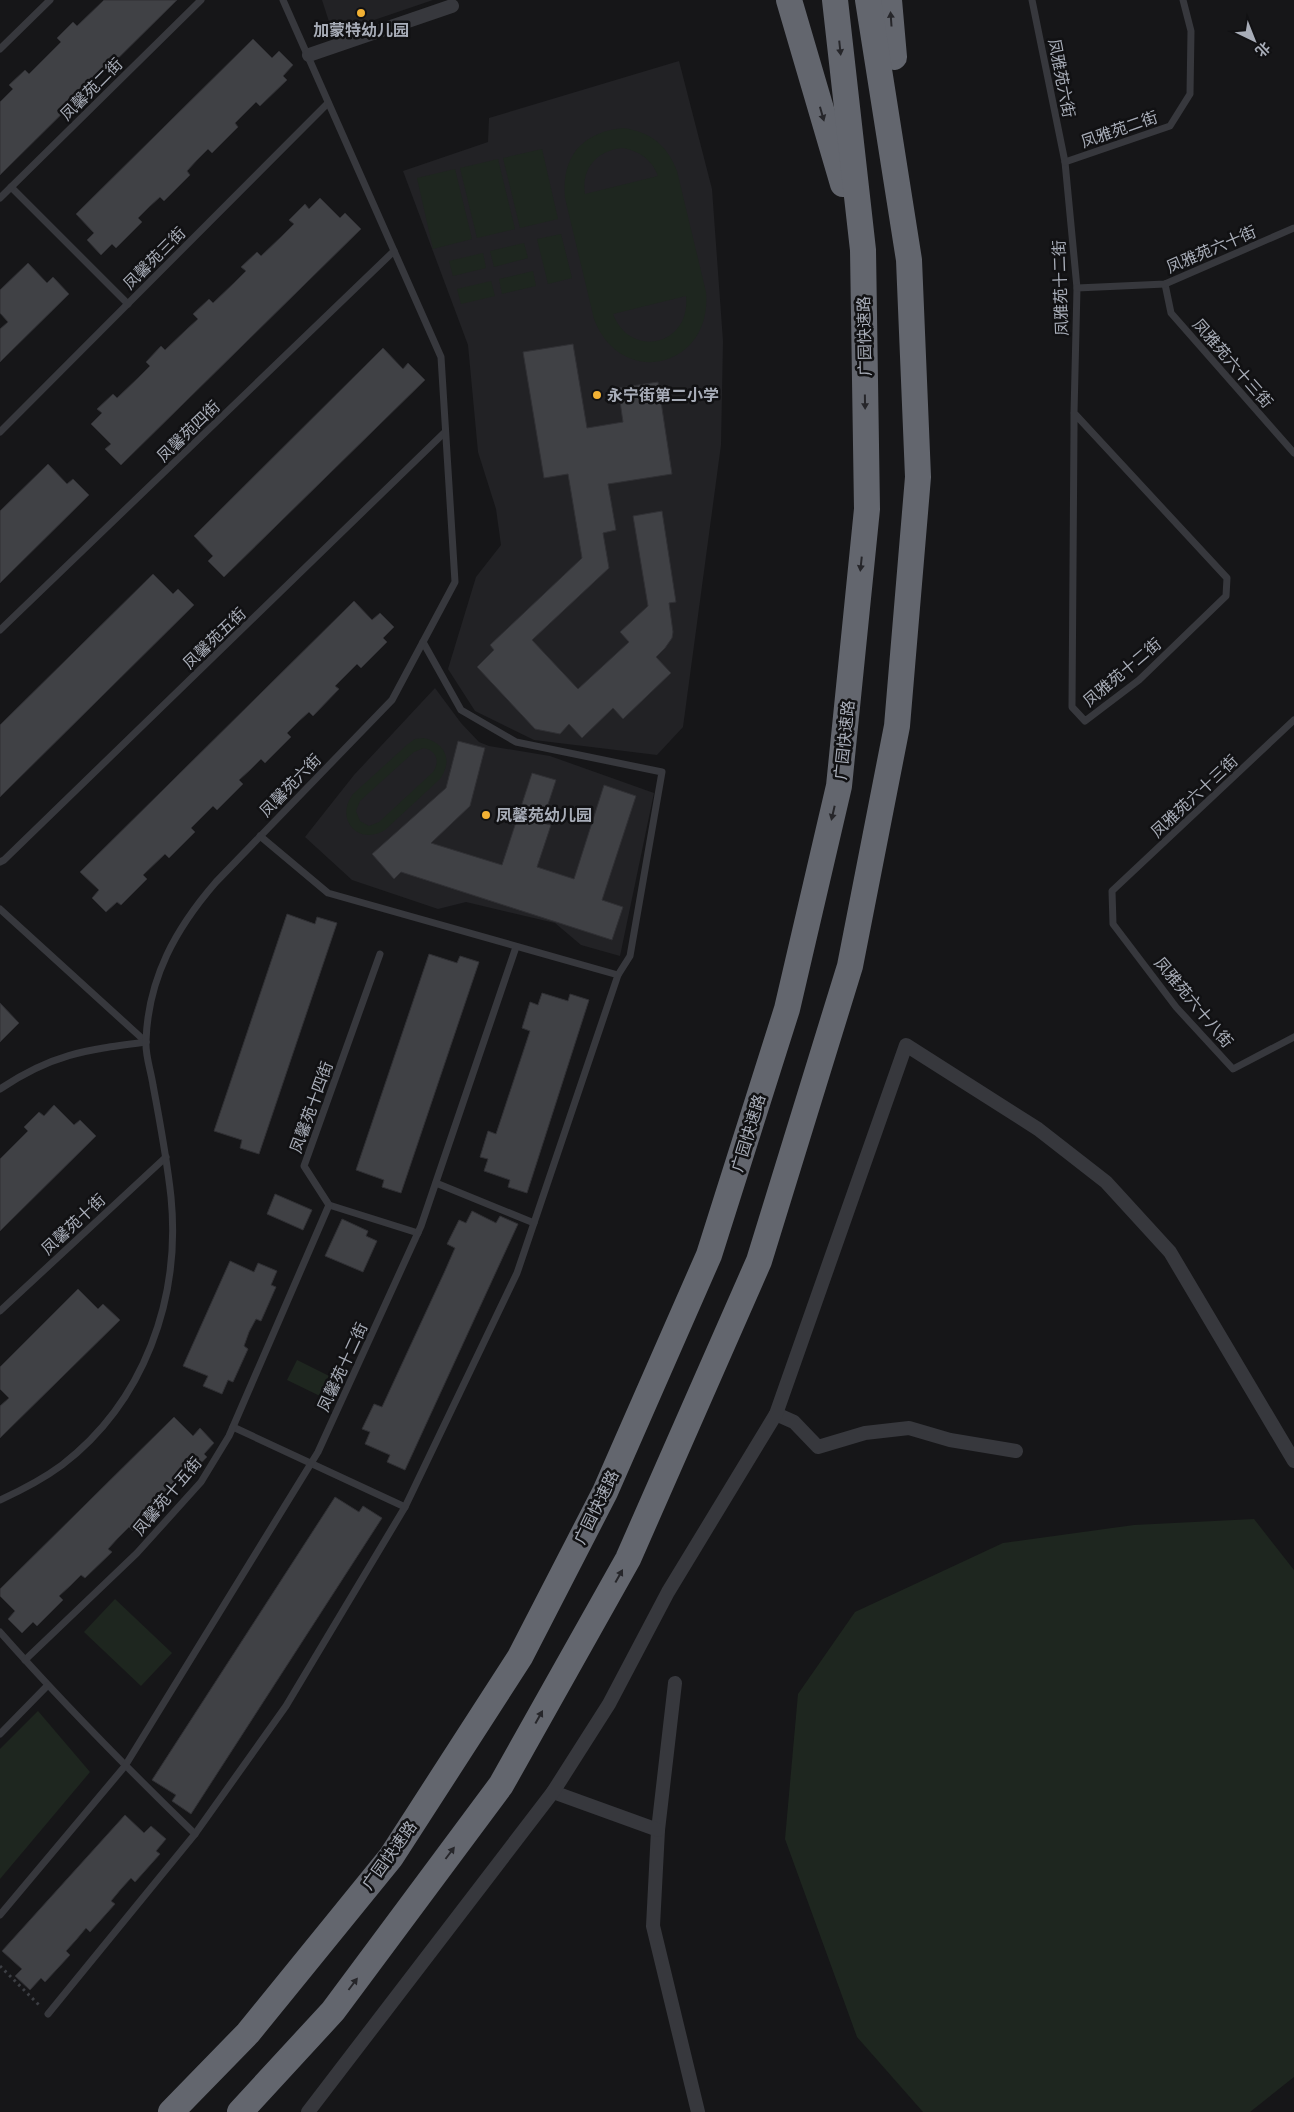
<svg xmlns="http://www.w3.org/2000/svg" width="1294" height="2112" viewBox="0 0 1294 2112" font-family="'Source Sans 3','Noto Sans SC',sans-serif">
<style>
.built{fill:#222225}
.green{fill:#1e261f;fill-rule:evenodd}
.building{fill:#404145;stroke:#303034}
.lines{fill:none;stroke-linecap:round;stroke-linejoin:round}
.path{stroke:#3d3f44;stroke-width:3;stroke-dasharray:2.5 4;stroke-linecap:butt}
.lane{stroke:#37383d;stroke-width:7}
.street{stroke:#37383d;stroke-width:14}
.highway{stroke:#63666e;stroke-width:26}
.oneway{fill:#26262a}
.poi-dot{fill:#f2b134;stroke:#111113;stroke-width:2}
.labels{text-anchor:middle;stroke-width:5;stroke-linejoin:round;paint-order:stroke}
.poi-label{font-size:16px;font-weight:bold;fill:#a8adb8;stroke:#111113;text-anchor:start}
.street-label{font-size:16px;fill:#a8adb8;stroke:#111113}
</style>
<rect width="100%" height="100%" fill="#161618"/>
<g class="built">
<polygon points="322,0 433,0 333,34"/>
<polygon points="679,61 712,189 723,341 721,445 683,727 657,755 534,740 475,711 448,669 476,577 501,545 496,509 478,452 468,345 403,171 488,142 489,118"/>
<polygon points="435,688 461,723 479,742 489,746 550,756 654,793 620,956 581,945 555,923 466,902 438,909 352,880 305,837 354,775"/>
</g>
<g class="green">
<path d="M623,128c28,4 44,17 54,43l29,121c7,76 -85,98 -112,27l-29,-121c-4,-42 18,-66 58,-70zM623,148c17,3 29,12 35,28l-73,18c-4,-25 12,-44 38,-46zM686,296c5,49 -55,64 -73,18z"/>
<polygon points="542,149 558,219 520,228 503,158"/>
<polygon points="498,159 515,229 477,238 460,168"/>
<polygon points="455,169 472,239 433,249 417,178"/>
<polygon points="561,234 572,278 548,284 537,239"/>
<polygon points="524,243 528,258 494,267 490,251"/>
<polygon points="483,253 486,268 453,276 449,261"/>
<polygon points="533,271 536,286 502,294 499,279"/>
<polygon points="491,281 495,296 461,304 457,289"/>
<path d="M424,738c22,5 29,23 16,41l-55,51c-26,16 -51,-10 -32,-36l55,-50 7,-5zM424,748c13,3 16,14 9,24l-54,50 -10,4 -9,-5 -4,-10 4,-10 54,-49z"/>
<polygon points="297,1360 331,1377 322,1397 287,1380"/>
<polygon points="1254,1519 1294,1570 1294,2077 1250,2112 923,2112 857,2037 785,1839 798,1694 855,1612 1003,1543 1134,1525"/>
<polygon points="115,1599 172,1653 141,1686 84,1632"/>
<polygon points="38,1711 90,1772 0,1879 0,1749"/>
</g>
<g class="building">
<polygon points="104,0 177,0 0,175 0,102 13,89 9,85 25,70 29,74 61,42 57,38 73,22 77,26"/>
<polygon points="253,39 272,58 279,51 293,65 283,76 287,80 260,106 256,102 235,123 238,127 212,153 208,149 197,160 187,171 190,175 164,201 160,197 149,207 138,218 142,222 116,248 112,244 101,255 87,240 94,233 76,214"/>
<polygon points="320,198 340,218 345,213 361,229 121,465 105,449 111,444 91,424 102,413 97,409 113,394 117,398 139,377 150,366 146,362 161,346 165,350 187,329 198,319 193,314 209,299 213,303 235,282 246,271 241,267 257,252 261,256 283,235 294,224 289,220 305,204 309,209"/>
<polygon points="28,263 47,283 53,277 69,294 0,362 0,329 8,322 0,313 0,290"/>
<polygon points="573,344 587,428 623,422 618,388 658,382 672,474 608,484 616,530 603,533 609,568 532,640 578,689 629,642 620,632 648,606 633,516 662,511 676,602 669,603 673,632 672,638 665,648 656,657 671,673 623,719 613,708 582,738 569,724 560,734 535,729 477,667 494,650 490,645 582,558 568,474 544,478 523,352"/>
<polygon points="383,348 403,369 408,363 425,380 224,577 208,561 213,556 194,536"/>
<polygon points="48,464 67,484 73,479 89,495 0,583 0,511"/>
<polygon points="153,574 173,594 178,589 194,605 0,797 0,725"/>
<polygon points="354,601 372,620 380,613 394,627 383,638 387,642 361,668 357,664 335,686 339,689 313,716 309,712 298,722 287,733 291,737 265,763 261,759 250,770 239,780 243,784 217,810 213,806 191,828 195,832 169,858 165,854 143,875 147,879 121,905 117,902 106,912 92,898 99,890 80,872"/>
<polygon points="458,741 485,748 470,806 431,843 502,865 532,773 556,780 542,823 551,825 537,867 574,879 604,785 636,796 602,900 623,907 612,940 401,872 394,879 372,854 446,788"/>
<polygon points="287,914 315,924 317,917 337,923 259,1154 240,1148 242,1140 214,1131"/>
<polygon points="429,954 457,963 460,956 479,962 401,1193 382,1187 384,1180 356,1170"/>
<polygon points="542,993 568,1001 570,994 589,1000 527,1193 508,1187 510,1180 484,1171 488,1159 480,1157 488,1131 496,1134 530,1031 522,1028 530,1002 538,1005"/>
<polygon points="0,1003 19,1023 0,1042"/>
<polygon points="54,1105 74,1125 80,1120 96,1136 0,1231 0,1159 28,1131 24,1127 39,1112 44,1116"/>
<polygon points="275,1194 312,1210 303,1230 267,1214"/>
<polygon points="472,1211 496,1223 500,1216 518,1224 405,1470 387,1462 390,1455 365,1444 370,1432 362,1429 374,1404 382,1407 444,1273 455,1248 447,1244 459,1220 466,1223"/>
<polygon points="342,1219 368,1231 366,1236 377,1241 363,1272 325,1256"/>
<polygon points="230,1261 254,1272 258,1263 277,1271 271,1285 276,1287 261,1321 256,1319 249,1332 244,1346 248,1349 233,1382 228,1380 222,1394 203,1386 208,1376 183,1366"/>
<polygon points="78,1289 98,1309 103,1304 120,1320 0,1438 0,1406 9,1398 0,1389 0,1367"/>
<polygon points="174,1417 193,1436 200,1428 214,1443 204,1454 207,1457 181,1484 177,1480 166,1490 156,1501 159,1505 133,1531 129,1527 118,1538 108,1549 112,1552 85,1578 81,1575 70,1586 59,1596 63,1600 37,1626 33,1622 22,1633 8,1619 15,1611 0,1596 0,1589"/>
<polygon points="335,1497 359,1512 363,1506 382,1518 191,1814 172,1801 176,1795 152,1780"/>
<polygon points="125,1815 144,1833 151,1826 166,1839 156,1851 160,1854 135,1882 131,1878 121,1889 111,1901 115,1904 90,1932 86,1928 76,1940 66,1951 70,1955 45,1982 41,1978 30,1990 15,1976 22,1969 2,1951"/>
</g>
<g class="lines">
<polyline class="path" points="0,1966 41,2007"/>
<g class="lane">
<polyline points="1032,0 1065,162 1077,288 1074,413 1074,428 1072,707 1085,721 1139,680 1226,596 1227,578 1074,413"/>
<polyline points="0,49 50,0"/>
<polyline points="1065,162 1170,126 1190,94 1191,31 1183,0"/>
<polyline points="11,187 128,304"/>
<polyline points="0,198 201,0"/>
<polyline points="1165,284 1171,313 1294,453"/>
<polyline points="1077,288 1165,284 1294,228"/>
<polyline points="0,432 328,103"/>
<polyline points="0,630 394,251"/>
<polyline points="423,642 461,710 516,742 662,772 630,956 618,975"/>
<polyline points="1294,720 1112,891 1113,924 1176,1007 1233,1069 1294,1037"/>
<polyline points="0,862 4,860 445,432"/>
<polyline points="0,909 146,1042"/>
<polyline points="380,954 304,1166 329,1205 418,1233"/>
<path d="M0,1089c52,-35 85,-39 146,-47"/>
<polyline points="436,1183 534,1223"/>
<polyline points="0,1311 166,1157"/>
<polyline points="233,1427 405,1507"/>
<path d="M0,1500c22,-10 43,-21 62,-35 82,-63 119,-166 109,-268 -4,-37 -11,-75 -18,-112 -2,-14 -8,-30 -7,-44 2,-63 30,-113 70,-159l176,-182 63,-118 -14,-225 -158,-357"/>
<path d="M0,1632c62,70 128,137 195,202"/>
<polyline points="25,1660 137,1553 201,1482 229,1436 329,1205"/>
<polyline points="0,1734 47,1686"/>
<polyline points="0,1915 125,1766 318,1452 421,1226 516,947"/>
<polyline points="48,2014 195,1834 286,1706 405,1507 517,1273 618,975 328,893 260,836"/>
</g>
<g class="street">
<polyline points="309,55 452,6"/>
<polyline points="776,1414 794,1422 818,1447 865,1433 909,1428 950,1440 1016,1451"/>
<polyline points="675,1683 658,1830 653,1926 698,2112"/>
<polyline points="553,1792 658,1830"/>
<polyline points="308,2112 553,1792 609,1704 668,1592 776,1414 906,1045 1038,1129 1106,1182 1170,1252 1294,1461"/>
</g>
<g class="highway">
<polyline points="789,0 843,184"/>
<polyline points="889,0 894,57"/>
<polyline points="171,2112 248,2033 391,1857 520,1657 605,1492 709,1255 787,1009 839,786 867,509 863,250 835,0"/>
<polyline points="240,2112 333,2011 501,1785 628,1559 759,1261 850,966 897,726 918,477 909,260 868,0"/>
</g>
</g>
<defs><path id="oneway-solid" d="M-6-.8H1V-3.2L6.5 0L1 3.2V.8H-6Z" transform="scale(1.25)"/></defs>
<g class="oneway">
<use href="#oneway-solid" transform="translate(891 19) rotate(-94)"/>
<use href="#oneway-solid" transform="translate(840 48) rotate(84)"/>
<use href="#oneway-solid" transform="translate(822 114) rotate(74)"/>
<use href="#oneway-solid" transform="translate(865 402) rotate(89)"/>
<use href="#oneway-solid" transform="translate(861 564) rotate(96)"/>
<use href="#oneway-solid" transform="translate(833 813) rotate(103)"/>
<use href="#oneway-solid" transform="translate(619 1576) rotate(-61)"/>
<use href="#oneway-solid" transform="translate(539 1717) rotate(-61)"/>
<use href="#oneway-solid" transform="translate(450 1853) rotate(-53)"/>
<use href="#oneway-solid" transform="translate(353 1984) rotate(-53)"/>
</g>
<g class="poi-dot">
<circle cx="361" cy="13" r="5"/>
<circle cx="597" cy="395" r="5"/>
<circle cx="486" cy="815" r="5"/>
</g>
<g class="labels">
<g class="poi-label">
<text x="361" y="36" text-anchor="middle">加蒙特幼儿园</text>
<text x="607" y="401">永宁街第二小学</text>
<text x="496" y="821">凤馨苑幼儿园</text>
</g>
<g class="street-label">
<text transform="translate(1062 78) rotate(79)" y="6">凤雅苑六街</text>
<text transform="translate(91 89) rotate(-45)" y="6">凤馨苑二街</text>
<text transform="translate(1119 129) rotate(-19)" y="6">凤雅苑二街</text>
<text transform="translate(1211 249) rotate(-23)" y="6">凤雅苑六十街</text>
<text transform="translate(154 258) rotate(-45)" y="6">凤馨苑三街</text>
<text transform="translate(1060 288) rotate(-92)" y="6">凤雅苑十二街</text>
<text transform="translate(864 336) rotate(-91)" y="6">广园快速路</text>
<text transform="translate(1233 363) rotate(49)" y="6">凤雅苑六十三街</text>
<text transform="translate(188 431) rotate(-44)" y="6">凤馨苑四街</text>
<text transform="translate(214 638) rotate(-44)" y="6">凤馨苑五街</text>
<text transform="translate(1122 672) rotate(-40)" y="6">凤雅苑十二街</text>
<text transform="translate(844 740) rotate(-84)" y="6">广园快速路</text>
<text transform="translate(290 785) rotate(-46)" y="6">凤馨苑六街</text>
<text transform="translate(1194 796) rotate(-43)" y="6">凤雅苑六十三街</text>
<text transform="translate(1194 1002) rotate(50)" y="6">凤雅苑六十八街</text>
<text transform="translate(311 1107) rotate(-70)" y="6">凤馨苑十四街</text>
<text transform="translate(748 1133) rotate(-73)" y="6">广园快速路</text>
<text transform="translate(73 1224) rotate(-43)" y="6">凤馨苑十街</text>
<text transform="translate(342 1367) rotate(-65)" y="6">凤馨苑十二街</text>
<text transform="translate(167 1496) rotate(-50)" y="6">凤馨苑十五街</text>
<text transform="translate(596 1507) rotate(-64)" y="6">广园快速路</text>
<text transform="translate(389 1855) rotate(-54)" y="6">广园快速路</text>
</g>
</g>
<g transform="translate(1254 40) rotate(137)" stroke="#111113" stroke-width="4" paint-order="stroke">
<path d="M0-4L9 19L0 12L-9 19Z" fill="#a8adb8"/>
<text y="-8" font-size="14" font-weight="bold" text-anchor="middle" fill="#a8adb8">北</text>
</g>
</svg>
